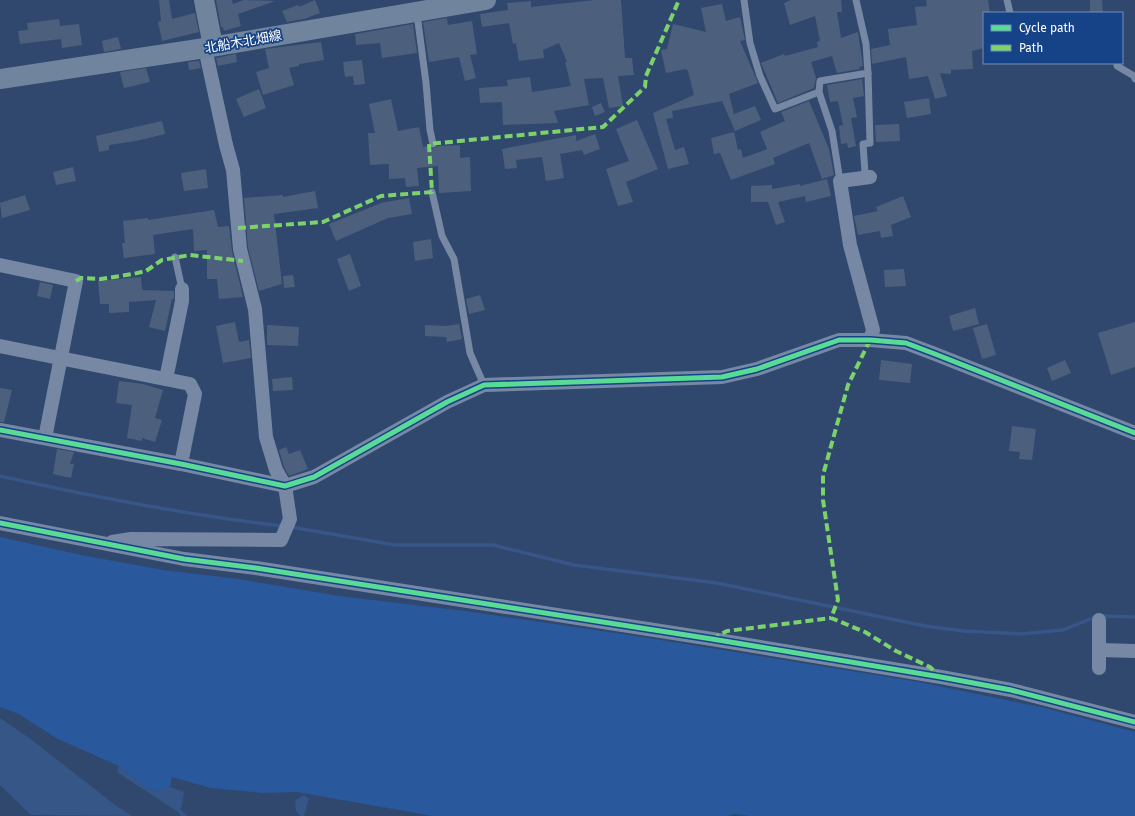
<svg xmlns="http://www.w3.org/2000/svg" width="1135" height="816" viewBox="0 0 1135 816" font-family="'Fira Sans','Noto Sans JP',sans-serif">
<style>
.green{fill:#29589d}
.water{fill:#355687}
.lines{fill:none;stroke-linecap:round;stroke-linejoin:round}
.stream{stroke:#355687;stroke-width:3.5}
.building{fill:#4c607e}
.lane{stroke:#7688a3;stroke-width:7}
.street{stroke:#7688a3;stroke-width:14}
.secondary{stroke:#71849e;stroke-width:20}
.quiet{stroke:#7cd36c;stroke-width:4;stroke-dasharray:8 4;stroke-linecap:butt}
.cycleway-casing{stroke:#164287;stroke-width:8}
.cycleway{stroke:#5adb95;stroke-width:5}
.labels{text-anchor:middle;stroke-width:3.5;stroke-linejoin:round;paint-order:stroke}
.street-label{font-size:13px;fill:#fff;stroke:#164287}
</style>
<rect width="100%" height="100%" fill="#30486d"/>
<polygon class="green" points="0,537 81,555 163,570 238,579 339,596 465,611 642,637 919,682 1045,708 1135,732 1135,816 750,816 734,814 728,816 433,816 297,792 263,793 211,788 172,777 170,787 159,791 147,789 119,766 56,738 19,714 0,707"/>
<g class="water">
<polygon points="0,718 32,740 115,805 132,816 31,815 0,785"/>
<polygon points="119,766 147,789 159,791 170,787 184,792 181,810 187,816 181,816 178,812 117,772"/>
<polygon points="304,795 309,799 304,816 300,816 296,811 295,801"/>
</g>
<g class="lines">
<g class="stream">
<path d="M0,476c94,21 187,39 282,50"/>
<polyline points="291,527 395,545 493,545 574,565 717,583 925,626 964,631 1021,634 1063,630 1095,617"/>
<polyline points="1102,616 1135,617"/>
</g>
</g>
<g class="building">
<polygon points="159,0 169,0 172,19 195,13 199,32 162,41 158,22 161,21"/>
<polygon points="216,0 232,0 233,4 244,0 275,1 238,14 241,26 224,31 223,27 221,27"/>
<polygon points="315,0 320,13 304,19 287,22 282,11 298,5 299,7"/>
<polygon points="595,0 621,0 625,58 632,58 634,75 618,76 623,106 609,108 603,78 584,79 589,105 554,111 558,123 503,125 502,102 480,103 479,88 508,86 507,80 530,77 532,92 571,86 565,62 567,62 559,43 543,50 544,58 519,61 516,43 513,44 509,23 482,27 480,14 508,10 507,3 531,1 531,7"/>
<polygon points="791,0 841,0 842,12 837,12 841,38 858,32 863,66 859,67 860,69 837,73 832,56 811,62 816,78 814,88 778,103 761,63 784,54 785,56 818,47 817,42 820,41 815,16 790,25 784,3"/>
<polygon points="926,0 988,0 990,13 984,13 984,48 972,51 973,69 951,70 951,74 940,73 947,96 935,99 928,76 909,79 906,57 872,64 871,49 890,45 888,29 917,25 915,7 927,6"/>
<polygon points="1090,0 1102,0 1103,13 1090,13"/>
<polygon points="722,4 726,21 740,17 745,40 740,41 758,83 729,94 734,114 755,106 761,120 735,131 722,101 672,111 673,118 666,119 675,150 684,147 689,164 668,169 653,113 694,95 688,71 686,69 666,73 661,50 667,49 673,24 706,32 701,8"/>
<polygon points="447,18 448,25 472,21 477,54 470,55 476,78 465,81 459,57 429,62 423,22"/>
<polygon points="59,19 60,26 79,24 82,45 62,48 61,39 20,44 18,31 28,30 27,23"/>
<polygon points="413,24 417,53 382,58 380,43 356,45 355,34"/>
<polygon points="118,37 121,49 104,52 102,41"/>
<polygon points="321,42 324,60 299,64 299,66 289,68 294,85 263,95 256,72 269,68 265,49"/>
<polygon points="236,54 237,62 218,66 216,58"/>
<polygon points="362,60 365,84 354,85 353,76 345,77 343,62"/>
<polygon points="199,61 201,68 189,70 188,62"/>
<polygon points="146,68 150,82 124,88 120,72"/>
<polygon points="862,79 864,96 853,98 857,117 851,118 856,146 848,148 847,143 841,144 839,126 843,125 838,101 830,102 827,85"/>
<polygon points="259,89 266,108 244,117 236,99"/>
<polygon points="929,98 931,114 907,118 904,102"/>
<polygon points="391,99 398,131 419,127 423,147 429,146 432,149 438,146 460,145 460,158 470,157 471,191 439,193 438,166 417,168 419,186 406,187 405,178 389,179 389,164 370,165 368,133 375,133 369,104"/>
<polygon points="809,101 829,149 834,175 822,179 809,143 773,158 775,164 731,180 720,153 714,154 711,138 734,132 738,150 741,149 743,158 767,149 760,132 785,121 781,112"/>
<polygon points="601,103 605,112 595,116 592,107"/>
<polygon points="637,120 658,169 626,182 633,202 618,206 606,169 629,161 616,129"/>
<polygon points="162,121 165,134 136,141 109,145 109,150 99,152 96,136"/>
<polygon points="899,124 900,141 876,142 875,125"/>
<polygon points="595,134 600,149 584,155 582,150 560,154 564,178 546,181 542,157 516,160 517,168 505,169 502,149 576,135 576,141"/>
<polygon points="73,167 76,181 56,185 53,172"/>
<polygon points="206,169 208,188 184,191 181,173"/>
<polygon points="827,179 831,196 806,202 805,196 778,202 785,222 776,225 768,202 751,202 751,186 772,185 772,189 800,184 800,186"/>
<polygon points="315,191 318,208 274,214 282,284 259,291 248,248 244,198 283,195 283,197"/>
<polygon points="25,195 30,210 2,218 0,203"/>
<polygon points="903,196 911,217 891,225 893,236 881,238 880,231 858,235 854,216 878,211 876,207"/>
<polygon points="409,198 412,214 388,218 336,241 329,224 381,203"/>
<polygon points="214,210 218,227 229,226 232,251 243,297 219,299 217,279 207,279 207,250 194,251 193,229 153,235 155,254 124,258 122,243 125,243 123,221 148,218 148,220"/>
<polygon points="431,239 433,258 415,261 413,242"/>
<polygon points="350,254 361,286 349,291 337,259"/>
<polygon points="904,269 906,286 885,287 884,270"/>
<polygon points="293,275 295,287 284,288 283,276"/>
<polygon points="141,277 142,290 174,291 174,299 172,299 165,331 149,327 156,300 129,302 129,312 109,313 109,304 100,304 98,281"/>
<polygon points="40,282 53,285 50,299 37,296"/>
<polygon points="480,295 485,310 469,314 466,299"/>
<polygon points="975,308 979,324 953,331 949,316"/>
<polygon points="235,322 239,342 249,340 251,358 223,363 216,326"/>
<polygon points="1135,322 1135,367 1111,375 1098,333"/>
<polygon points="459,324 462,339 447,342 446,337 425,336 425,325 446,326"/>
<polygon points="987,324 996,355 982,359 973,328"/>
<polygon points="267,325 299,327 298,346 267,345"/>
<polygon points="881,360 912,364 910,383 879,380"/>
<polygon points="1065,360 1071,373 1052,381 1047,368"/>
<polygon points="292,377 293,390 273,391 272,379"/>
<polygon points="119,381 143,384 163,390 155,418 162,420 155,442 142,438 142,441 127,438 132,405 116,403"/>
<polygon points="0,388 12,390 4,422 0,422"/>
<polygon points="1012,426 1036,429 1032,460 1019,459 1020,452 1009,451"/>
<polygon points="286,447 289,454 300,450 308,469 289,476 284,467 279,450"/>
<polygon points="57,449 74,452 70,464 74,464 71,478 53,474"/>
</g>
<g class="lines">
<g class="lane">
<polyline points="744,0 750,43 760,76 775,109 819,92"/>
<polyline points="1007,0 1010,13"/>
<polyline points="417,14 426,83 430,130 433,144"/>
<polyline points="1117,63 1117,66 1134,76 1135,79"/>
<polyline points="865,173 863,144 870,143 868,73"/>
<polyline points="840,181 832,131 819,92 820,81 868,73 866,44 856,0"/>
<polyline points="432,192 442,236 454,259 470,353 484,385"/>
<polyline points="175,257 182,289"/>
</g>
<g class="street">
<polyline points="870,177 840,181 850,245 873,330 870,340"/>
<polyline points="0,265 76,281 45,438"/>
<polyline points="0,346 190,384 195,394 181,464"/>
<polyline points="166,379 182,301 182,289"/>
<polyline points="0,430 181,464 285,486 314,477 447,402 484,385 722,377 757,369 839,340 870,340 906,343 935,354 1135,433"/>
<polyline points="0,523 184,559 256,568 712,639 941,677 1011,690 1135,722"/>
<polyline points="112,542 131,539 281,540 290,519 285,486 276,470 266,437 255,309 240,249 233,170 226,145 205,48"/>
<polyline points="1099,620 1099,668"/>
<polyline points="1100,650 1135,651"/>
</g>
<g class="secondary">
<polyline points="204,0 213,46"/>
<polyline points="0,79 205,48 486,0"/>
</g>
<g class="quiet">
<polyline points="238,228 323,222 381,196 432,192 429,144 603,127 645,87 646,76 679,0"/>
<polyline points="76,281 81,278 101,279 133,274 146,271 162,260 190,255 243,261"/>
<polyline points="870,340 848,385 823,475 823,500 838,600 831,618 865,632 896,651 930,667 940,676"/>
<polyline points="712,639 727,631 831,618"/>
</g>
<g class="cycleway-casing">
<g id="cycleway">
<polyline points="0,430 181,464 285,486 314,477 447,402 484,385 722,377 757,369 839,340 870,340 906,343 935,354 1135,433"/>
<polyline points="0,523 184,559 256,568 712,639 941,677 1011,690 1135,722"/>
</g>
</g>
<use href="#cycleway" class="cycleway"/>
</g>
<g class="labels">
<g class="street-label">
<text transform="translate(243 41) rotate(-10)" y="5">北船木北畑線</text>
</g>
</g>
<rect x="983" y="12" width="140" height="52" fill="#164287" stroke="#738eb7"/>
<rect x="991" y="25" width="20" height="6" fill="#5adb95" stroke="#738eb7"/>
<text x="1019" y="32" font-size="12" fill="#ffffff">Cycle path</text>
<rect x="991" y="45" width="20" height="6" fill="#7cd36c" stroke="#738eb7"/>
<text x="1019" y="52" font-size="12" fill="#ffffff">Path</text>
</svg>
